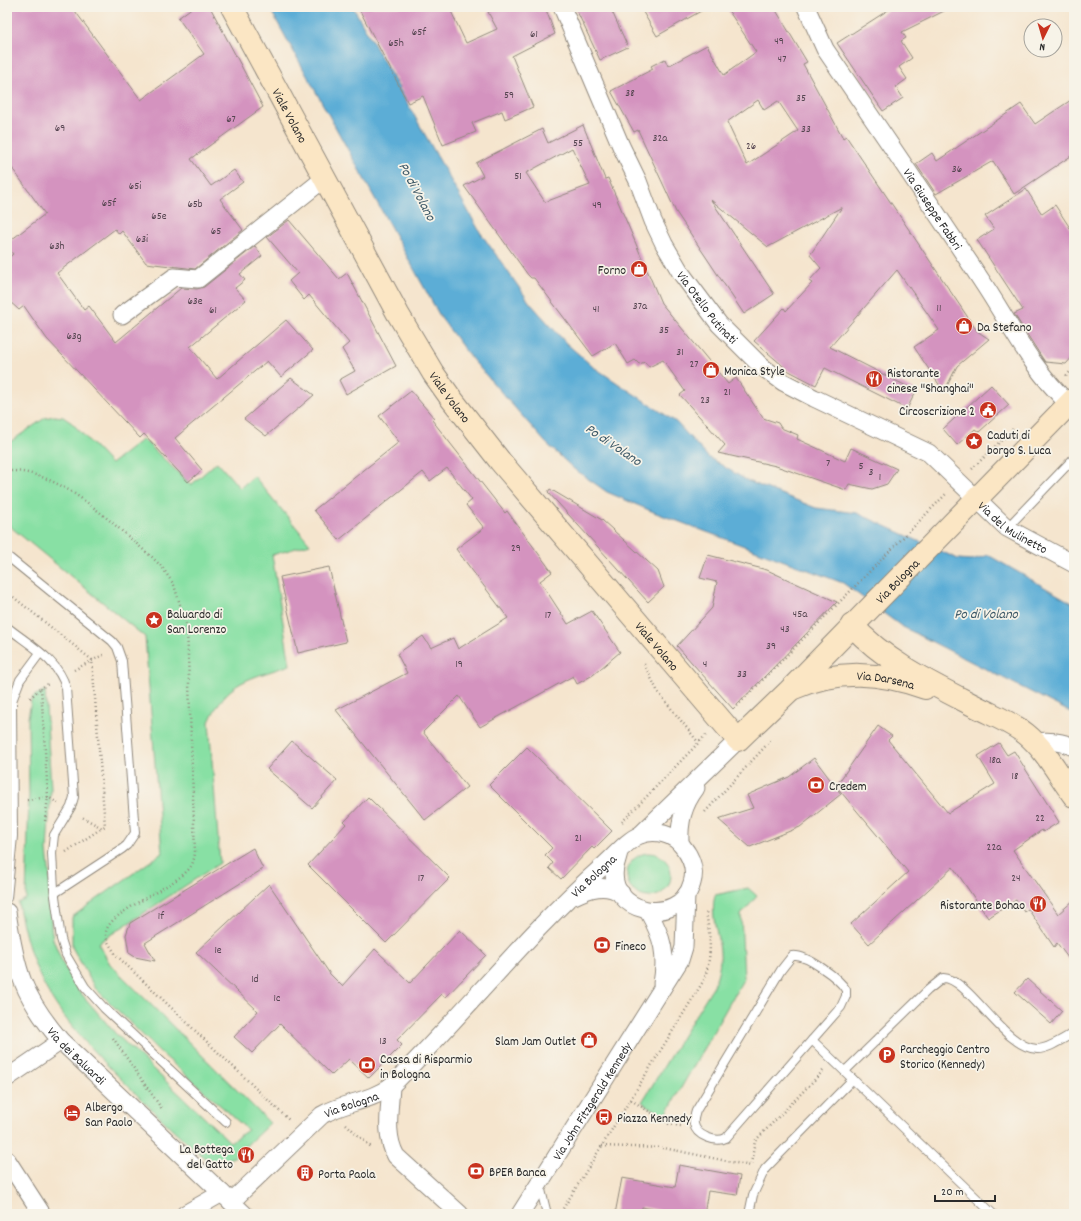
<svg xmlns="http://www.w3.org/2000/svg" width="1081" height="1221" viewBox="0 0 1081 1221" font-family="Dekko,sans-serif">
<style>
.green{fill:#88e0a4;stroke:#5a8668}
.water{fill:#5badd6;stroke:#436c80}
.building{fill:#d493bf;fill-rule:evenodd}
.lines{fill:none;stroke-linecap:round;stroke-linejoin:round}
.lane-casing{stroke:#90887c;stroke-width:10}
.street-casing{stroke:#90887c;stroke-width:19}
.secondary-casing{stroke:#90887c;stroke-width:24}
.path{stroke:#90887c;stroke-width:2.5;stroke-dasharray:1 3;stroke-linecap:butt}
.lane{stroke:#fff;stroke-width:8}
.street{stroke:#fff;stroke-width:17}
.secondary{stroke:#fbe6c4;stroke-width:22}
.labels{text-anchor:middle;stroke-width:3.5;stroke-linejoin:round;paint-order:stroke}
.number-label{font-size:11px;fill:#554550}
.street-label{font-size:13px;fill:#2b2b2b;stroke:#f7f3e8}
.poi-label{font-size:13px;fill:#2b2b2b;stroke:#f7f3e8;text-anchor:start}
.water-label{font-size:14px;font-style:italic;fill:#3c5867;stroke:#f7f3e8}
</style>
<rect width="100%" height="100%" fill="#f7f3e8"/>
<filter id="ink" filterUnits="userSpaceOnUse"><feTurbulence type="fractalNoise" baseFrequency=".025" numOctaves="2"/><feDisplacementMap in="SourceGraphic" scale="8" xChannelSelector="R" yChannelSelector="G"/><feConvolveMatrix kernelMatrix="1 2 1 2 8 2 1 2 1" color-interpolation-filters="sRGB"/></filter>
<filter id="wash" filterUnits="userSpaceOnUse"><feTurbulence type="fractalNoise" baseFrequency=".012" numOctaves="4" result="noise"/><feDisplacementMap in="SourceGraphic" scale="16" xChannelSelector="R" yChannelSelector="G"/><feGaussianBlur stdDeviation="0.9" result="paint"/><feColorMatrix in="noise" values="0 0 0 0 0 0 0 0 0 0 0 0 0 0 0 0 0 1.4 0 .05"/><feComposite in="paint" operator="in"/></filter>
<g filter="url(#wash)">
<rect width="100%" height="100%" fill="#f5e5ce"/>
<g class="green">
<path d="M54,416l9,1 9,6 39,41 32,-25 48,46 26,-23 23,26 14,-12 56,68 -38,11 18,110c-40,14 -63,15 -81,57l11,141 -122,80 12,21 160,159 -36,34 -22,7c-29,-24 -56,-50 -83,-77 -35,-35 -72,-70 -92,-117 -9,-21 -14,-44 -19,-67l8,-4 3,-104 -1,-77 3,-17 3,-5 11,-6 6,98 -4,62 5,47 -1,29 2,13 10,25 16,27 36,42 115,109 18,-12 -88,-78 -65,-64 -23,-41v-30l90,-64 -17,-216 -138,-113v-80l38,-26z"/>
<circle cx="649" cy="875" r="22"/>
<path d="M748,888l9,8 -16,19 3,63 -79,138 -23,-14 72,-117c4,-11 7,-22 6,-34 -2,-19 -10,-36 -5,-56z"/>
</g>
<polygon class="water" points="269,7 353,7 480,232 530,303 566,343 592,366 676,422 708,457 748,481 816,508 857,513 958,559 972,560 988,555 1074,604 1074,714 901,626 843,583 656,513 607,492 574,469 546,443 471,358 441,318"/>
<g id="blocks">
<g class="building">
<polygon points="7,7 72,7 141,100 204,54 178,18 193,7 210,7 263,107 191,159 211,186 234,170 243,182 220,199 243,230 195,269 146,263 122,231 119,234 115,229 57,273 84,310 89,306 116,342 181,288 197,289 204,287 255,246 262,256 240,274 245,280 235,288 246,300 190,347 217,379 286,320 313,350 281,377 267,361 175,438 202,470 188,482 144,434 140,438 47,339 24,306 19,310 7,299 7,259 13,254 7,246 7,243 45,214 7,161"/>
<polygon points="358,7 449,7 466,43 497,29 488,12 499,7 545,7 555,34 512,56 533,107 505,119 502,111 472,123 476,132 443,145 423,96 408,103"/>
<polygon points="575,7 610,7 628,47 600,60"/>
<polygon points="640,7 708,7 657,36"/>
<path d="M726,7h48l33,55 -4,2 40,74 3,-2 131,195 12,8 -32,27 -13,26 -30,-45 25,-17 -42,-60 -67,77 86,44 -9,18 -82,-41 -9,17 -27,-14 -35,-30 30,-33 2,3 26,-28 -3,-2 12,-13 -11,-13 32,-48 -74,40 -57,-47 63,94 -30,20 -68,-102 -38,-82 -4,2 -23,-41 42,-22 -2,-3 14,-7 3,7 39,-21 17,30 32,-23zM758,100l6,10 14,-9 20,30 -51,34 -20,-43z"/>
<polygon points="893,7 952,7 902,32 906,38 901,41 912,58 899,67 907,79 896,87 903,98 883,111 837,43"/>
<polygon points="1074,98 1074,154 1014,194 993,161 936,194 916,164 932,153 937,161 1021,104 1035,124"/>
<path d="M583,125l22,54 3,-1 53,125 67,81 8,-6 27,40 15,5 3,5 17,7 -1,4 48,22 6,-13 46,21 -10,15 -15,5 -23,-5 -3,6 -70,-24 -58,-13 7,-8 -45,-50 5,-4 -22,-31 -14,7 -4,-5 -6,2 -4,-4 -7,4 -13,-21 -22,13 -59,-78h-3l-3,-3 -64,-89 19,-10 -7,-13 66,-34 6,14zM572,148l18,37 -45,17 -19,-29z"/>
<polygon points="1026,189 1042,214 1055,205 1074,234 1074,355 1066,364 1045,362 1041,356 1014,314 1023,310 977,240 994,229 985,216"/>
<polygon points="289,220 339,279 347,273 396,366 346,394 339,380 355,371 342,349 349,343 309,295 304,300 289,281 298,273 267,237"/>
<polygon points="291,378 314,395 266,436 244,419"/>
<polygon points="991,385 1009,405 979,432 975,429 957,445 943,429"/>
<polygon points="411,391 434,418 432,420 505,513 507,511 552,572 540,581 568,624 592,611 620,652 593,675 577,684 573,676 480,727 459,696 423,732 467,787 425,820 336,710 407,673 397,654 423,636 431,648 453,638 458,649 508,618 456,549 484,528 466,505 472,500 447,468 430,481 423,472 339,540 314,510 399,442 379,416"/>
<polygon points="550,489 602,520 658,571 664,587 648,602 548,492"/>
<polygon points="708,555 767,570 837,602 733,709 677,646 712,608 717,582 700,578"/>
<polygon points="329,567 346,642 298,653 280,577"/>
<polygon points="878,726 892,736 888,740 948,813 995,784 978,756 999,743 1007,755 1014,751 1059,822 1043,832 1042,830 1013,850 1058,914 1074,900 1074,966 1057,943 1054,947 1028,909 1024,912 1016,900 988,918 953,867 869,944 851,924 908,872 836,786"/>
<polygon points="292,741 337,780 312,808 267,769"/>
<polygon points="527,747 612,831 594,849 592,847 561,879 549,868 553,863 545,855 552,848 489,785"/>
<polygon points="814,758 841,794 800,827 750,847 718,819 753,808 747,795 789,777"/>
<polygon points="368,797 450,878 386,943 308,865 346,824 344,822"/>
<polygon points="253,848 263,869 145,943 155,961 135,957 129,953 126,935 130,923"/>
<polygon points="269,884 330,974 342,986 375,949 410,983 460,930 486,955 445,998 442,994 397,1040 402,1045 369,1078 349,1059 332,1075 280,1024 252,1053 234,1037 258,1011 196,952"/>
<polygon points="1027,979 1062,1011 1051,1024 1015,992"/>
<polygon points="679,1165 740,1176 737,1195 708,1191 704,1214 679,1214 642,1207 641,1214 615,1214 622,1178 675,1187"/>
</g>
</g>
</g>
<g filter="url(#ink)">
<use href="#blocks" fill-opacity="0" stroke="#90887c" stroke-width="1"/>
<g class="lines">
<g class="lane-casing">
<g id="lane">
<polyline points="1007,528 1074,458"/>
<polyline points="7,556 112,641 117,647 122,661 135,833 127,845 122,849 55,893"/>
<path d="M7,627c21,17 52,33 59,61l8,109 -3,10 -17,28 -2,18 2,36 7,50 5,16 19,32 19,21 122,114"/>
<polyline points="7,898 13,836 12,701 20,680 40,653"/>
<path d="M792,956c14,-2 47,22 54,34v6l-5,11 -115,131c-10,5 -30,-2 -32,-14 -1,-5 1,-9 2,-13l85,-141z"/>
<polyline points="812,1040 993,1214"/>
<path d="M845,1071l83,-81 15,-12c25,-1 62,71 94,71 13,0 26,-11 37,-16"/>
<polyline points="540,1186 547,1214"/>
<polyline points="749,1214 753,1195 765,1169 853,1079"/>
</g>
</g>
<g class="street-casing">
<g id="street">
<path id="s1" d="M562,7l59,139 17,35 15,40 11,23 17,29 38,51 42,42 22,16 31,16 115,55 78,75 67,36"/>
<path id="s2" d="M806,7l19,42c54,79 108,158 160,237 28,43 46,82 84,118"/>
<polyline points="122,315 174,277 198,279 325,178"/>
<path d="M1035,742c14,-2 26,-1 39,5"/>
<polyline points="640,835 738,740"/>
<path d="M680,843c-1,-21 3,-38 16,-55"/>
<path d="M574,896c16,-8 31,-13 47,-3"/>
<path d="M648,911c15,27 19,43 14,73"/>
<path id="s3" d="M7,912c9,59 15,83 54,129l183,173"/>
<polyline points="7,1078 61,1041"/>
<path d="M391,1086c-1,23 -7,49 5,70l64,58"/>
<polyline points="7,1160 42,1214"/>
<path id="s4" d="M231,1202l91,-87c22,-13 48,-13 69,-29 73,-72 136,-153 212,-220 11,-9 24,-26 37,-31 15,-6 34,-1 43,12 8,10 13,23 9,36 -13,46 -86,30 -77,-16 1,-5 3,-10 4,-15"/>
<polyline points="185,1214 222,1193"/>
<path id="s5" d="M520,1214l160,-254 4,-13 2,-52"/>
</g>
</g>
<g class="secondary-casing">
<g id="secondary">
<path id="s6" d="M232,7l166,307 35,59 17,24 50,64 238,279 51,-49 285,-292"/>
<path d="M852,625c32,36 80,59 123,81 17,9 36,16 51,28 20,16 33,42 48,62"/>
<path id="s7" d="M794,688c45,-19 86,-16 131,0"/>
</g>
</g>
<g class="path">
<polyline points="1066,376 1074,368"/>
<polyline points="972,469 1013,429"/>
<path d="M7,471c54,-2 105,53 145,86l10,10 12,18 13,42 8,226c-1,6 -2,12 -7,17 -14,17 -80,42 -82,62 -1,8 6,16 10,23l174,166"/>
<polyline points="7,592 92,660 105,826 102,828"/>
<polyline points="644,664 658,692 698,742"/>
<polyline points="74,670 105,654"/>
<polyline points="30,698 41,688"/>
<polyline points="737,706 946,494"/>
<polyline points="27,800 48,797 58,803"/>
<polyline points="705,812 772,739"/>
<polyline points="45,821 48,797 41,688 50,683"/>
<polyline points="622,822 707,734"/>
<polyline points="66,852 102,828 82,817"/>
<polyline points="113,1038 162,1109"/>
<polyline points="631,1100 669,1124 681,1126"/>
<polyline points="346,1124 372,1148"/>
<polyline points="602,1146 664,1148 751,1166"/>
<polyline points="751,1164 755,1141 824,1070"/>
<path d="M561,1212l143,-232c9,-28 6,-41 2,-69"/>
</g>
<use href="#lane" class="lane"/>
<use href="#street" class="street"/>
<use href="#secondary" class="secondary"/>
</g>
</g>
<defs>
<g id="shop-disc" transform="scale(0.9)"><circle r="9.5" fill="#c8321e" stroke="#f7f3e8"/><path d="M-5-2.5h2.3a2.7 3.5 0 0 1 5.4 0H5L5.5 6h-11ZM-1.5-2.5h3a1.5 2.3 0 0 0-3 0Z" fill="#fff"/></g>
<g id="restaurant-disc" transform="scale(0.9)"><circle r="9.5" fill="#c8321e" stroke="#f7f3e8"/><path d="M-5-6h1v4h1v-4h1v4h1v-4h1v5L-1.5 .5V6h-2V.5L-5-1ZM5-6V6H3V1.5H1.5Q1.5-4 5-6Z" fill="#fff"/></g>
<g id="civic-disc" transform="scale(0.9)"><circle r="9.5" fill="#c8321e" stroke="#f7f3e8"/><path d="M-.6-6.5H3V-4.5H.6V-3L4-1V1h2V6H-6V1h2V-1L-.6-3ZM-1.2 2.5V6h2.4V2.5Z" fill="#fff"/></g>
<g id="sight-disc" transform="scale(0.9)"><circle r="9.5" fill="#c8321e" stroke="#f7f3e8"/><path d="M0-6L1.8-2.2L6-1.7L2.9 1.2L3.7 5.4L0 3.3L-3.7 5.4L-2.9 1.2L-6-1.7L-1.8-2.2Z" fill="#fff"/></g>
<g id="bank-disc" transform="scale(0.9)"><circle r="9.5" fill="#c8321e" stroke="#f7f3e8"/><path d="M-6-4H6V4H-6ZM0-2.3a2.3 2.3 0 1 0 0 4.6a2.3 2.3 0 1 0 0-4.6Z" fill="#fff"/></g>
<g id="parking-disc" transform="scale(0.9)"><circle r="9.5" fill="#c8321e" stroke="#f7f3e8"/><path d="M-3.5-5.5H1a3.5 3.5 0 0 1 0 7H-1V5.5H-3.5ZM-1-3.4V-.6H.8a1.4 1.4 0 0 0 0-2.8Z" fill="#fff"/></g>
<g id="hotel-disc" transform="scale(0.9)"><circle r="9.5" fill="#c8321e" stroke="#f7f3e8"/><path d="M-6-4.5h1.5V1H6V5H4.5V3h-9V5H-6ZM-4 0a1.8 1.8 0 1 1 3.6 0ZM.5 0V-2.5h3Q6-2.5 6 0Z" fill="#fff"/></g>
<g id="bus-disc" transform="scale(0.9)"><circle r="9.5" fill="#c8321e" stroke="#f7f3e8"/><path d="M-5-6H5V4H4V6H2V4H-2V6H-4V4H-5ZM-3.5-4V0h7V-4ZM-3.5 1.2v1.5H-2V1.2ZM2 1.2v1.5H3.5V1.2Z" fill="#fff"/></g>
<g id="building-disc" transform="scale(0.9)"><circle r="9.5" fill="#c8321e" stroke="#f7f3e8"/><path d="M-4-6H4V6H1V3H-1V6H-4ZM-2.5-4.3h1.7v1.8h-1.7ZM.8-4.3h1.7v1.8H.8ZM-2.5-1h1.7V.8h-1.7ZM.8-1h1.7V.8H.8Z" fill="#fff"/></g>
</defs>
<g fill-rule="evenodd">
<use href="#shop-disc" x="639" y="269"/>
<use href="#shop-disc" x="964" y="326"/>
<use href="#shop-disc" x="711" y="370"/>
<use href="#restaurant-disc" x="874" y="379"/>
<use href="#civic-disc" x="988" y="410"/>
<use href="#sight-disc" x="974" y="441"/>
<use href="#sight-disc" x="154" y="620"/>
<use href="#bank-disc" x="816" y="785"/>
<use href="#restaurant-disc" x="1038" y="904"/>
<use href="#bank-disc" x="602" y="945"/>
<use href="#shop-disc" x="589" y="1040"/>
<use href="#parking-disc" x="887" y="1055"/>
<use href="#bank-disc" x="367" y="1065"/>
<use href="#hotel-disc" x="72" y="1113"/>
<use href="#bus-disc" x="604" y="1117"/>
<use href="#restaurant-disc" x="246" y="1155"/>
<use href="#bank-disc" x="476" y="1171"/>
<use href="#building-disc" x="305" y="1173"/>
</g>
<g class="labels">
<g class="number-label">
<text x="419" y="35">65f</text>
<text x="534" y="37">61</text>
<text x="779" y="44">49</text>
<text x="396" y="46">65h</text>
<text x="782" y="62">47</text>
<text x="630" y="96">38</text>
<text x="509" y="98">59</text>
<text x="801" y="101">35</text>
<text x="231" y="122">67</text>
<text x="60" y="131">69</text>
<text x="806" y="132">33</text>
<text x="660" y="141">32a</text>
<text x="578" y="146">55</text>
<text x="751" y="149">26</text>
<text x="957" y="172">36</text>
<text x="518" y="179">51</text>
<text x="135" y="189">65i</text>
<text x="109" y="206">65f</text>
<text x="195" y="207">65b</text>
<text x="597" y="208">49</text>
<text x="159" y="219">65e</text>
<text x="216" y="234">65</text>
<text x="142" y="242">63i</text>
<text x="57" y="249">63h</text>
<text x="195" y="304">63e</text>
<text x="640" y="309">37a</text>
<text x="939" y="311">11</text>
<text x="596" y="312">41</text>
<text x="213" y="313">61</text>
<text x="664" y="333">35</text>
<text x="74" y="339">63g</text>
<text x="680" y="355">31</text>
<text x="694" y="367">27</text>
<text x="727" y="395">21</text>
<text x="705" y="403">23</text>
<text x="828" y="466">7</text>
<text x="861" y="469">5</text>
<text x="871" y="475">3</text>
<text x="880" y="480">1</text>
<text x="516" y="551">29</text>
<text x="800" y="617">45a</text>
<text x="548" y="618">17</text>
<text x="785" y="632">43</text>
<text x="771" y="649">39</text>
<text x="459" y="667">19</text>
<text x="705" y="667">4</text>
<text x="742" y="677">33</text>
<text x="995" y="763">18a</text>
<text x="1015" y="779">18</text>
<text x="1040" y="821">22</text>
<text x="578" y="841">21</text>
<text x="994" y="850">22a</text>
<text x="421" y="881">17</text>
<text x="1016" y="881">24</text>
<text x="161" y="919">1f</text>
<text x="218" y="953">1e</text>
<text x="255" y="982">1d</text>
<text x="277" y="1001">1c</text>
<text x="383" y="1044">13</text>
</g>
<g class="street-label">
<text dy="5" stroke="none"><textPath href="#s6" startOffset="123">Viale Volano</textPath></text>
<text dy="5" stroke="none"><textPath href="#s2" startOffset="239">Via Giuseppe Fabbri</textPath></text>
<text dy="5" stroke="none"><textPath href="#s1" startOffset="335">Via Otello Putinati</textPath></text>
<text dy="5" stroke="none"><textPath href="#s6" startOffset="447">Viale Volano</textPath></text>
<text dy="5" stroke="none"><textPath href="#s1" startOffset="717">Via del Mulinetto</textPath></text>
<text dy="5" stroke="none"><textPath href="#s6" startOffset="1120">Via Bologna</textPath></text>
<text dy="5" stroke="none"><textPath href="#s6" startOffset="771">Viale Volano</textPath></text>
<text dy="5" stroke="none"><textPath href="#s7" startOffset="94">Via Darsena</textPath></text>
<text dy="5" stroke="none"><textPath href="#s4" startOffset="493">Via Bologna</textPath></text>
<text dy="5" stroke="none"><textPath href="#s3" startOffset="164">Via dei Baluardi</textPath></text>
<text dy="5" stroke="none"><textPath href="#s5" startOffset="134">Via John Fitzgerald Kennedy</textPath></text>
<text dy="5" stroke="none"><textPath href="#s4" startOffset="157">Via Bologna</textPath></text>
</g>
<g class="poi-label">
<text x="626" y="274" text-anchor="end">Forno</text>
<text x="977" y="331">Da Stefano</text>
<text x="724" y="375">Monica Style</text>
<text x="887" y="377">Ristorante<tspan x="887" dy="15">cinese "Shanghai"</tspan></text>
<text x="975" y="415" text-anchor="end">Circoscrizione 2</text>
<text x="987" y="439">Caduti di<tspan x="987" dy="15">borgo S. Luca</tspan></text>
<text x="167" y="618">Baluardo di<tspan x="167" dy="15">San Lorenzo</tspan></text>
<text x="829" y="790">Credem</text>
<text x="1025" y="909" text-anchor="end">Ristorante Bohao</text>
<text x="615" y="950">Fineco</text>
<text x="576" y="1045" text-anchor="end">Slam Jam Outlet</text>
<text x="900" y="1053">Parcheggio Centro<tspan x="900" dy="15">Storico (Kennedy)</tspan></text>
<text x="380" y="1063">Cassa di Risparmio<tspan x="380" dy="15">in Bologna</tspan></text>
<text x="85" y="1111">Albergo<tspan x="85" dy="15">San Paolo</tspan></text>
<text x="617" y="1122">Piazza Kennedy</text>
<text x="233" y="1153" text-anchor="end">La Bottega<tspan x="233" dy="15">del Gatto</tspan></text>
<text x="489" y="1176">BPER Banca</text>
<text x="318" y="1178">Porta Paola</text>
</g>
<g class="water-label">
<text transform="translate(418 191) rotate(62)" y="5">Po di Volano</text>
<text transform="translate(614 444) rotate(34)" y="5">Po di Volano</text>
<text x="986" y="618">Po di Volano</text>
</g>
</g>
<rect width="1081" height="1221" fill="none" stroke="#f7f3e8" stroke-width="24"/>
<g transform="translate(1043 38) rotate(185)"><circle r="19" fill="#f7f3e8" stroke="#a5a39c"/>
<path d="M0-3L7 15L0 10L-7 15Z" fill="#c8321e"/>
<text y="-6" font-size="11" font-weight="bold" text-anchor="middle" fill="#2b2b2b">N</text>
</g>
<path d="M935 1195v6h60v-6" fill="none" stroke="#2b2b2b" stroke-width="2"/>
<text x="941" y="1195" font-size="12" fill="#2b2b2b" stroke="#f7f3e8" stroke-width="3" paint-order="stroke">20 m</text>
</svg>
